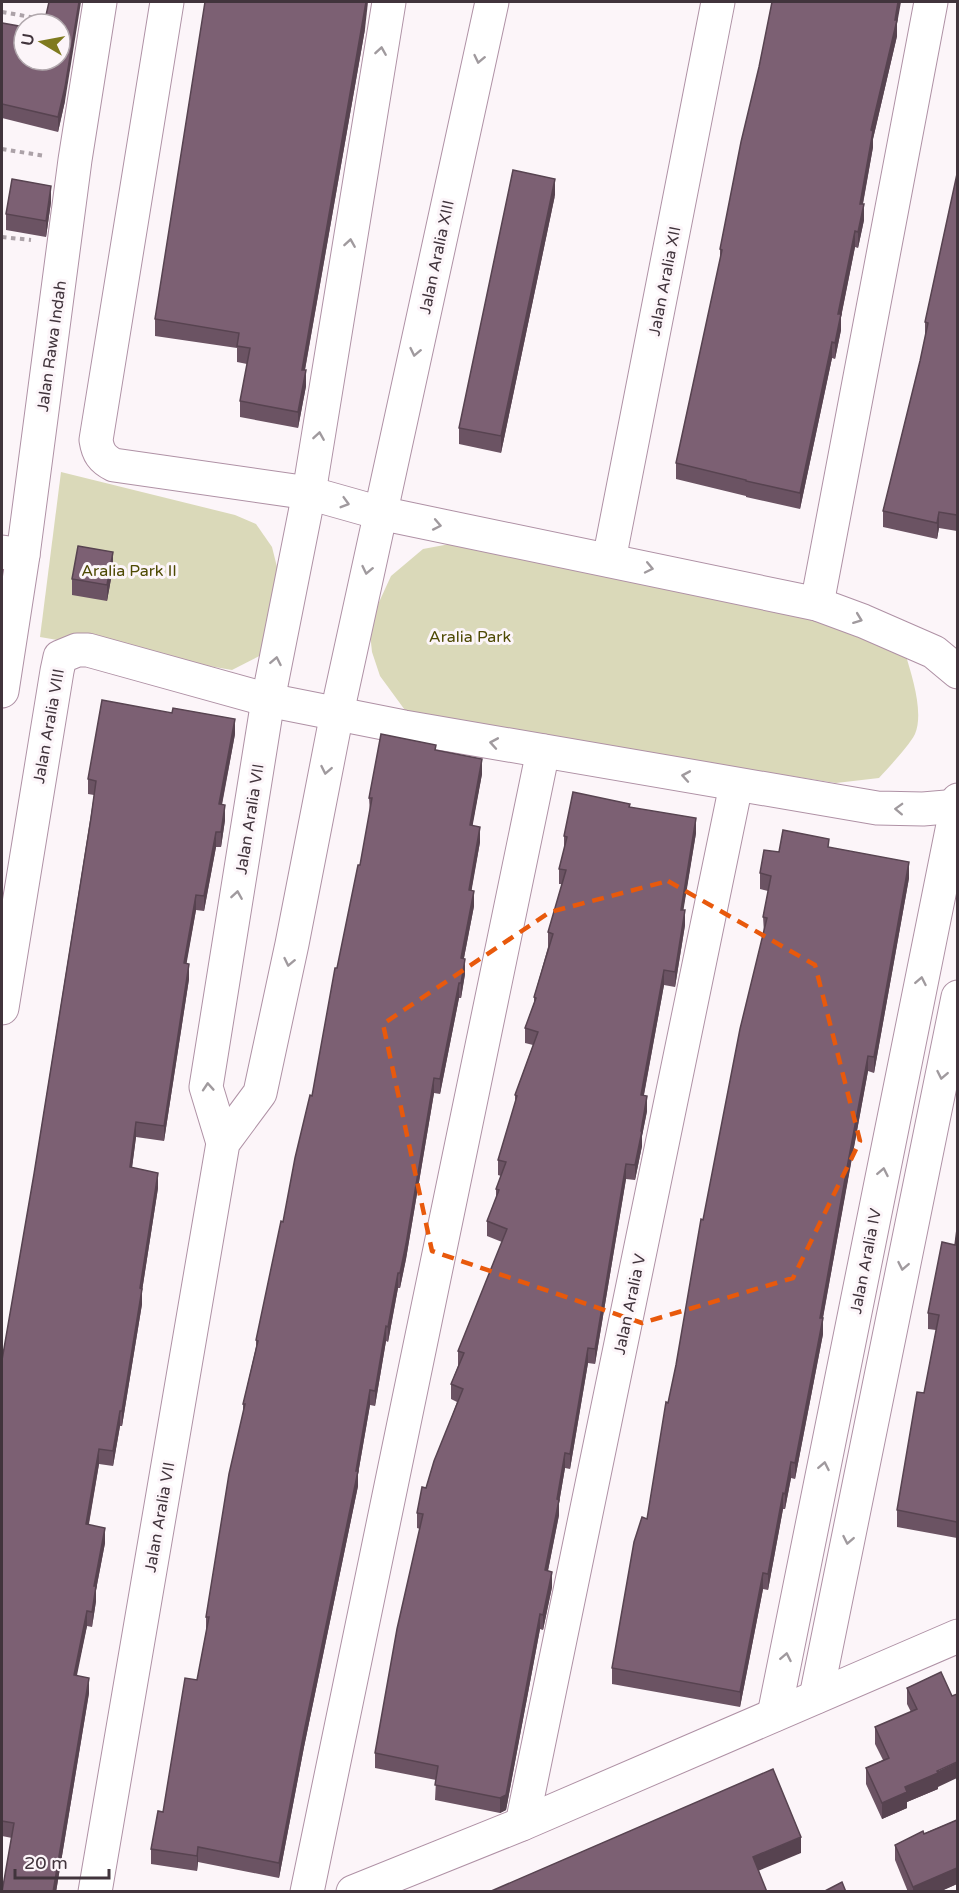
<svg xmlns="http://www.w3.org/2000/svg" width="959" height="1893" viewBox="0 0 959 1893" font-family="'Varela Round',sans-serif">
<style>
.green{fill:#dad9b9}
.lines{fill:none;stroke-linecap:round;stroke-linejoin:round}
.street-casing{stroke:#af91a5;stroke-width:35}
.secondary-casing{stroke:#af91a5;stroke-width:35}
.path{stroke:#aca2a8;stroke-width:4;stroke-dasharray:4.5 4.5;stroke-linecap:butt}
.street{stroke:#fff;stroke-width:33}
.secondary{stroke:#fff;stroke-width:33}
.wall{fill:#6b5363}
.shaded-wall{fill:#574350}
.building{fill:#7c6073;stroke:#574350;stroke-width:1.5}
.oneway{stroke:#a09a9e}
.marked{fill:none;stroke:#e8590c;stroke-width:4.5;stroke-dasharray:12 8;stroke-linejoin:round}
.labels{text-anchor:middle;stroke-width:6;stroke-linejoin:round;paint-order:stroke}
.street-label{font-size:16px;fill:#41343c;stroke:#fcf5f9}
.park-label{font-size:16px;fill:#4e4a04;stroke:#fcf5f9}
</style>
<rect width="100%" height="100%" fill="#fcf5f9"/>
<g class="green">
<polygon points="61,472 235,515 256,524 272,547 280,579 267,652 232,670 40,637"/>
<path d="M455,543l394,77 57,36c6,20 18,57 9,78 -6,12 -26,33 -36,44l-43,5 -426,-66 -30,-41 -8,-24 -3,-28 22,-48 32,-27z"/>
</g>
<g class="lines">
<g class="street-casing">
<g id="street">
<path d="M167,2l-71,438c2,13 6,19 18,25l195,28 71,20 437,91 46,17 71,31 24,20"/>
<polyline points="2,552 23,555"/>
<polyline points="609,560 718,2"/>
<polyline points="817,604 931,2"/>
<polyline points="2,1008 57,671 60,657 77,650 88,650 268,700 404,727 877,808 923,809 958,806"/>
<polyline points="223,1143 206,1087 268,700 309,493 389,2"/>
<polyline points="816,1697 958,997"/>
<polyline points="774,1715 958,800"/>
<polyline points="522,1824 736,785"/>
<polyline points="95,1892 223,1143 260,1093 292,944 337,713 492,2"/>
<polyline points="307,1892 543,751"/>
<polyline points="353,1892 522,1824 958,1636"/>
</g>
</g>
<g class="secondary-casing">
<polyline id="secondary" points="2,691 23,555 75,160 100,2"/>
</g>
<g class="path">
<polyline points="2,12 48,20"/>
<polyline points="2,149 45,156"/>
<polyline points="2,237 31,240"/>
</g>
<use href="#street" class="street"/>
<use href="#secondary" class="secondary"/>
</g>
<g class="wall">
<polygon points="2,23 65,101 58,132 2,118"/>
<polygon points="897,24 897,36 873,139 873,147 863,204 864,220 858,248 855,247 841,317 841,330 835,359 832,358 800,509 746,497 746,496 676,479 676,463 720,260 720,249"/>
<polygon points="365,29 305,370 306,386 298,428 240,417 240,401 247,364 237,362 237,348 155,336 155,319"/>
<polygon points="957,174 957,531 939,528 937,539 883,527 883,511 920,361 925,337 925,322"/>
<polygon points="555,195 501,453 459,444 459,428"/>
<polygon points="51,202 46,237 6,230 6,214"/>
<polygon points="113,568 107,601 72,595 72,579"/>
<polygon points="235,734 222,805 225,820 221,847 216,847 204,911 196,910 186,964 189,979 164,1141 136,1137 132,1168 158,1188 142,1291 142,1304 122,1426 120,1426 113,1466 99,1464 89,1524 105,1543 96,1590 96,1601 92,1627 87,1626 76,1676 89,1693 56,1892 2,1892 12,1838 2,1836 2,1360 34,1174 94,795 88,794 88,779"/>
<polygon points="436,751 482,774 472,826 480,842 471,891 474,906 464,958 465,974 461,998 459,998 440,1094 434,1093 406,1259 400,1288 398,1288 388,1342 386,1341 375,1406 370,1405 358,1474 358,1486 304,1747 279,1878 198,1862 197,1871 151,1864 151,1849 163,1812 197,1680 206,1632 206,1617 243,1414 243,1404 256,1347 256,1340 312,1096 337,968 360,865 370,813 369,798"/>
<polygon points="630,807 696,833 683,910 685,925 675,987 664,985 644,1095 647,1111 642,1136 642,1146 635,1180 626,1179 595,1364 588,1363 570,1469 565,1468 559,1503 559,1515 548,1571 552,1587 543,1630 540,1629 506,1810 500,1813 435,1800 436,1780 375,1768 375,1753 420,1529 417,1528 417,1513 457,1402 451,1399 451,1384 458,1366 458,1351 502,1242 487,1236 487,1221 496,1199 496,1189 501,1176 498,1175 498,1160 515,1104 515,1095 533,1045 525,1043 525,1028 534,1003 534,997 548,947 548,932 562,884 559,884 559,869 564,850 564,836"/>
<polygon points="829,848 909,878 874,1073 868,1071 847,1184 823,1318 823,1334 795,1479 791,1478 785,1509 783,1509 768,1590 763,1589 740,1707 612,1684 612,1668 647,1519 703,1220 764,933 763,917 768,891 760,889 760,873 779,852"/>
<polygon points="957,1229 957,1538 897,1527 897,1510 924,1393 936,1330 928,1329 928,1313 955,1245"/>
<polygon points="941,1672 938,1789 907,1802 907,1808 882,1819 866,1784 866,1768 883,1760 875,1744 875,1727 911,1712 907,1704 907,1688"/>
<polygon points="957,1820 957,1884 939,1892 908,1892 895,1860 895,1845"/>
</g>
<g class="shaded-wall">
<polygon points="79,2 81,2 65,101 58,132 58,117"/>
<polygon points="366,2 368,2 365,29 302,386 302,370"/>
<polygon points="898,2 901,2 897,24 897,36 873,139 873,147 860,219 860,204 871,130"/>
<polygon points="555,179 555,195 501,453 501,436"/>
<polygon points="51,186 51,202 46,237 46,221"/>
<polygon points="864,204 864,220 858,248 858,232"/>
<polygon points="855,231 855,247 841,317 841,330 835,359 835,343 838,314"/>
<polygon points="832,342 832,358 800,509 800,493"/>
<polygon points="306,370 306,386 298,428 298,412"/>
<polygon points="939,512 939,528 937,539 937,523"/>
<polygon points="113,552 113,568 107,601 107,585"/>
<polygon points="235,719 235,734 219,819 219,804"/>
<polygon points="482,759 482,774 470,840 470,825"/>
<polygon points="225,805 225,820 221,847 221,832"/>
<polygon points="696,818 696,833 681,925 681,910"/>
<polygon points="480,827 480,842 469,905 469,890"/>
<polygon points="216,832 216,847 204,911 204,896"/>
<polygon points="909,862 909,878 874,1073 874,1057"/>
<polygon points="474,891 474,906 461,973 461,958"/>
<polygon points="196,895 196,910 184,978 184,963"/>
<polygon points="685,910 685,925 675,987 675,972"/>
<polygon points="465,959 465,974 461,998 461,983"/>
<polygon points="189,964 189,979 164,1141 164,1126"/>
<polygon points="664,970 664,985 641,1110 641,1095"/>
<polygon points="459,983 459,998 440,1094 440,1079"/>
<polygon points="868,1056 868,1071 820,1333 820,1318"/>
<polygon points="434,1078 434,1093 406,1259 400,1288 400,1273"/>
<polygon points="647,1096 647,1111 642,1136 642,1146 635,1180 635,1165"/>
<polygon points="136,1122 136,1137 130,1182 130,1167"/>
<polygon points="626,1164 626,1179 595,1364 595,1349"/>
<polygon points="158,1173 158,1188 142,1291 142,1304 122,1426 122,1411"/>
<polygon points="398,1273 398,1288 388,1342 388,1327"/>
<polygon points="823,1318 823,1334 795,1479 795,1463"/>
<polygon points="386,1326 386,1341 375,1406 375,1391"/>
<polygon points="588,1348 588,1363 570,1469 570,1454"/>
<polygon points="370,1390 370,1405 358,1474 358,1486 304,1747 279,1878 279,1863 304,1732 356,1471"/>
<polygon points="120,1411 120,1426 113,1466 113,1451"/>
<polygon points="99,1449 99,1464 86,1539 86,1524"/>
<polygon points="565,1453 565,1468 559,1503 559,1515 545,1585 545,1570"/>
<polygon points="791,1462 791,1478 785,1509 785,1494"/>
<polygon points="783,1493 783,1509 768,1590 768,1574"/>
<polygon points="105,1528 105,1543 96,1590 96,1601 92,1627 94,1586"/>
<polygon points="552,1572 552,1587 543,1630 543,1615"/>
<polygon points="763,1573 763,1589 740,1707 740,1692"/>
<polygon points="87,1611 87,1626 74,1690 74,1675"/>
<polygon points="540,1614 540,1629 506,1810 500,1813 500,1798"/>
<polygon points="89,1678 89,1693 56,1892 53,1892"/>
<polygon points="957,1762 957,1778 938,1787 938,1789 907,1802 907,1808 882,1819 882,1803 905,1787"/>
<polygon points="801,1837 801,1853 753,1873 753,1857"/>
<polygon points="198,1847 198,1862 197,1871 197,1856"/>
<polygon points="957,1868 957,1884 939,1892 913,1892 913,1887"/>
</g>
<g class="building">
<polygon points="49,2 79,2 65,87 58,117 2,104 2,23 24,27 24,60 60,60 60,24 44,24"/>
<polygon points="205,2 366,2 302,370 306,370 298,412 240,401 250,348 237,346 239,333 155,319"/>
<polygon points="772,2 898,2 895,20 897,20 871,130 873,131 860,204 864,204 858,232 855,231 838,314 841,314 835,343 832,342 800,493 746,481 746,480 676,463 722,250 720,249 741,142 759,67"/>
<polygon points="513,170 555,179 501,436 459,428"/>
<polygon points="957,174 957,515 939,512 937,523 883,511 920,361 928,323 925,322"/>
<polygon points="12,179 51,186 46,221 6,214"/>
<polygon points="78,546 113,552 107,585 72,579"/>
<polygon points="102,700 172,713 173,708 235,719 219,804 225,805 221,832 216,832 204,896 196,895 184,963 189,964 164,1126 136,1122 130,1167 158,1173 140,1288 142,1289 122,1411 120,1411 113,1451 99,1449 86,1524 105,1528 94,1586 96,1586 92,1612 87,1611 74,1675 89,1678 53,1892 2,1892 14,1823 2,1821 2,1360 34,1174 91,818 96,781 88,779"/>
<polygon points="381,734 436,745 435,750 482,759 470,825 480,827 469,890 474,891 461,958 465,959 461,983 459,983 440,1079 434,1078 406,1244 400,1273 398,1273 388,1327 386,1326 375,1391 370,1390 356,1471 358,1471 304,1732 279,1863 198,1847 197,1856 151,1849 158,1811 163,1812 185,1678 197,1680 209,1617 206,1617 229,1474 245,1404 243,1404 258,1341 256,1340 281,1221 283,1222 295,1158 310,1095 312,1096 335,968 337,968 358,865 360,865 372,798 369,798"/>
<polygon points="573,792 630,804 629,807 696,818 681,910 685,910 675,972 664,970 641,1095 647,1096 641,1131 642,1131 635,1165 626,1164 595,1349 588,1348 570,1454 565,1453 557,1499 559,1500 545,1570 552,1572 543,1615 540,1614 506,1795 500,1798 435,1785 438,1766 375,1753 397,1629 423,1514 417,1513 422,1487 426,1488 434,1461 463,1389 451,1384 464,1353 458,1351 507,1229 487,1221 499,1190 496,1189 506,1162 498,1160 517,1096 515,1095 538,1032 525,1028 536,998 534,997 553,934 548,932 566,870 559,869 567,837 564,836"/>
<polygon points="783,830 829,839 828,847 909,862 874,1057 868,1056 847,1168 820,1318 823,1318 795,1463 791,1462 785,1494 783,1493 768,1574 763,1573 740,1692 612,1668 634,1542 642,1517 647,1519 666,1402 668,1403 676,1365 701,1219 703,1220 740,1029 767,918 763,917 771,876 760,873 764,850 779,852"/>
<polygon points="957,1229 957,1522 897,1510 917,1392 924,1393 939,1315 928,1313 942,1242 955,1245"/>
<polygon points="941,1672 952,1696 957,1694 957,1762 937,1771 938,1773 905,1787 907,1792 882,1803 866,1768 889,1758 875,1727 917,1709 907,1688"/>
<polygon points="773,1769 801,1837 753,1857 767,1892 489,1892"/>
<polygon points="957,1820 957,1868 913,1887 895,1845 923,1831 924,1834"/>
<polygon points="842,1882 846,1892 823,1892"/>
</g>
<defs><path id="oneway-chevron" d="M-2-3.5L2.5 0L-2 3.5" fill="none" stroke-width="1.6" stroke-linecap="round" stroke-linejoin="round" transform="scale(1.5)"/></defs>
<g class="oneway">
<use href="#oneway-chevron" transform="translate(381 51) rotate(-81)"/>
<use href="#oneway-chevron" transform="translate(479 59) rotate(102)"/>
<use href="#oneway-chevron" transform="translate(350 243) rotate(-81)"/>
<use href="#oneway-chevron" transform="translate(415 352) rotate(102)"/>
<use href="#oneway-chevron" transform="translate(319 436) rotate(-81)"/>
<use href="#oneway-chevron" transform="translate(345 503) rotate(16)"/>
<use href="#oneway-chevron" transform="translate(437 525) rotate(11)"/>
<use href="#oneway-chevron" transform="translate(649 568) rotate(12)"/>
<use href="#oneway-chevron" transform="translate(367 570) rotate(102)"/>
<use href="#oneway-chevron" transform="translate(858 619) rotate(21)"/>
<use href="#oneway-chevron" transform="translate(276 661) rotate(-79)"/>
<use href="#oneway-chevron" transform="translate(494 743) rotate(-170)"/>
<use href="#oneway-chevron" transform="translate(326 770) rotate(101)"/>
<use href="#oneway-chevron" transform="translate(686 776) rotate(-170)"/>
<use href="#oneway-chevron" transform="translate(899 809) rotate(-178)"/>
<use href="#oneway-chevron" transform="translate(237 895) rotate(-81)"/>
<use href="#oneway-chevron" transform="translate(289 962) rotate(102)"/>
<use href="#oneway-chevron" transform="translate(921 981) rotate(-79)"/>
<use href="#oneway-chevron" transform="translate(942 1075) rotate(101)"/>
<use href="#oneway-chevron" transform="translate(208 1087) rotate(-94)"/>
<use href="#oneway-chevron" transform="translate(883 1172) rotate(-79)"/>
<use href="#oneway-chevron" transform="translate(903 1266) rotate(101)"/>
<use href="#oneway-chevron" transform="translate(824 1466) rotate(-79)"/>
<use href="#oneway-chevron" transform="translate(848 1540) rotate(101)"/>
<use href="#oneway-chevron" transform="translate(786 1657) rotate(-79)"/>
</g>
<path class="marked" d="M668,881l147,84 45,176 -67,137 -151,45 -210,-72 -49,-227 167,-112z"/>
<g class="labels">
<g class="street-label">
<text transform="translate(436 257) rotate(-78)" y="6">Jalan Aralia XIII</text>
<text transform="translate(664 281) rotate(-79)" y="6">Jalan Aralia XII</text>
<text transform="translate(51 346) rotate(-82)" y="6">Jalan Rawa Indah</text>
<text transform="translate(48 726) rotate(-80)" y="6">Jalan Aralia VIII</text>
<text transform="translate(249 819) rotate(-81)" y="6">Jalan Aralia VII</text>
<text transform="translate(865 1261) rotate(-79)" y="6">Jalan Aralia IV</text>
<text transform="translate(629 1304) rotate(-78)" y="6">Jalan Aralia V</text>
<text transform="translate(159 1517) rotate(-80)" y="6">Jalan Aralia VII</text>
</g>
<g class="park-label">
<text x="129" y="576">Aralia Park II</text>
<text x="470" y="642">Aralia Park</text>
</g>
</g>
<rect width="959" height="1893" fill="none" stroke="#41343c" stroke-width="6"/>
<g transform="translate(42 42) rotate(280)"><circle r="28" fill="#fcf5f9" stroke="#b1a8ad" stroke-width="1.5"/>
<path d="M0-4.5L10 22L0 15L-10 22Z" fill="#7f7a1f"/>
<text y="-9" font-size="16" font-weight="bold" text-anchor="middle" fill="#41343c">U</text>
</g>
<path d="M15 1869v9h94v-9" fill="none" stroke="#41343c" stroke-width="3"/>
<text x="24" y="1869" font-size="18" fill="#41343c" stroke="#fcf5f9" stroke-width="4.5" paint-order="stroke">20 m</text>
</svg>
